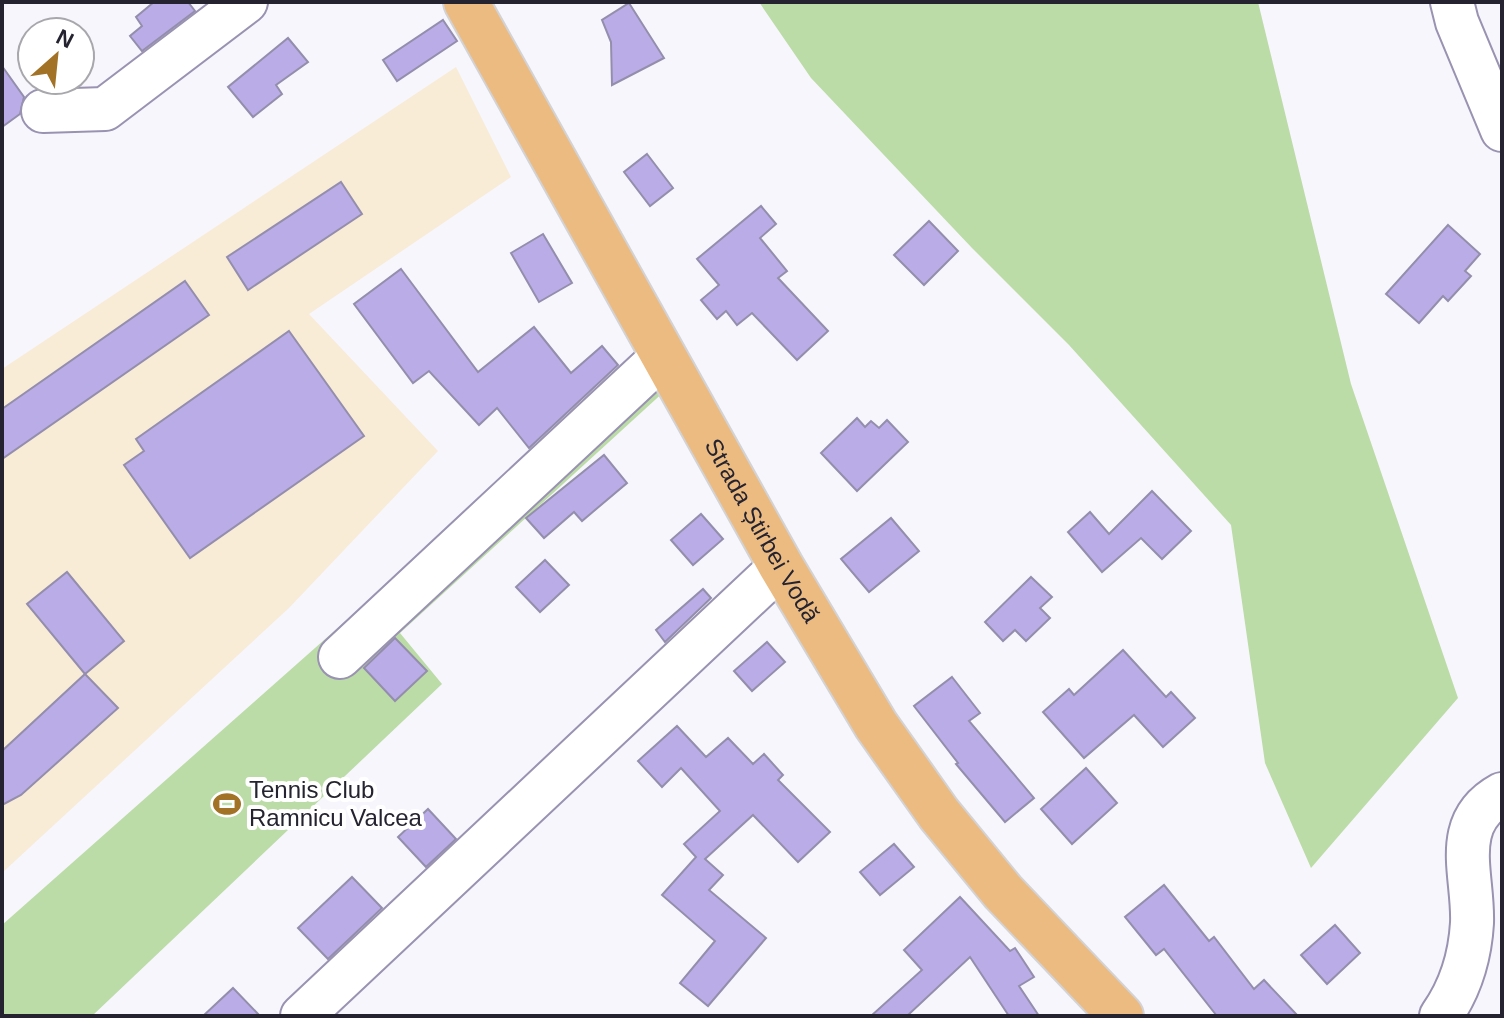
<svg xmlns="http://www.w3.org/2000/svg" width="1504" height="1018" viewBox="0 0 1504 1018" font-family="Arial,sans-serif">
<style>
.industrial{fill:#f8ecd7}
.green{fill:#bcdca7}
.building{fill:#baade7;stroke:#948eac;stroke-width:2}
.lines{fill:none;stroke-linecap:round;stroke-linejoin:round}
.minor-casing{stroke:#9992b1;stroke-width:46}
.major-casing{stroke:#d3d3d5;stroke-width:48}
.minor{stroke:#fff;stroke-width:42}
.major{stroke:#ebbb82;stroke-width:44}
.labels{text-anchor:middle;stroke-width:8;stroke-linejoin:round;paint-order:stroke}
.street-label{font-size:24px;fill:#25232f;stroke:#fff}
.poi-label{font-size:24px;fill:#25232f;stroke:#fff;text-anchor:start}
</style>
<rect width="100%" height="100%" fill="#f7f6fd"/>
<polygon class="industrial" points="456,67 511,177 309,314 438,451 289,608 2,873 2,369"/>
<g class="green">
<polygon points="759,2 1258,2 1351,384 1458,698 1311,868 1265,763 1231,525 1069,345 972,248 811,78"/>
<polygon points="646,355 667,389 400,633 442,684 92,1016 2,1016 2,925"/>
</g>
<g class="building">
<polygon points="154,2 188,2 195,11 142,51 130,36 142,26 136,17"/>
<polygon points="629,3 664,58 612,85 611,42 602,20"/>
<polygon points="443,20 457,41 397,81 383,60"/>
<polygon points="288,38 308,62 276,85 282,94 253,117 228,87"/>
<polygon points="2,66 24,97 20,114 2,127"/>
<polygon points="647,154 673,188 650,206 624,172"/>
<polygon points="341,182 362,214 248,290 227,257"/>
<polygon points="761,206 776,224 760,238 787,271 778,278 828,331 797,360 752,313 737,325 726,311 717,319 701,300 719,285 697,259"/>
<polygon points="929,221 958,251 924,285 894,255"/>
<polygon points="1448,225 1480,254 1465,271 1471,276 1448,301 1443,296 1419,323 1386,294"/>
<polygon points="543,234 572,283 539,302 511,253"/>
<polygon points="401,269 478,372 534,327 571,373 602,346 618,365 529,448 497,408 479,425 429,371 413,383 354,304"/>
<polygon points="185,281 209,315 2,459 2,409"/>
<polygon points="289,331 364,436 190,558 124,465 144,451 136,439"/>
<polygon points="857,418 865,427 871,421 879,428 887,420 908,442 857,491 821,453"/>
<polygon points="604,455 627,483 582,521 574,512 544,538 526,518"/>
<polygon points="1152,491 1191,531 1162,559 1141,538 1102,572 1068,532 1090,512 1109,534"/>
<polygon points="701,514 723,539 693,565 671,540"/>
<polygon points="891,518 919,551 869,592 841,559"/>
<polygon points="545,560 569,585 540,612 516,587"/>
<polygon points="67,572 124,641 85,674 27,604"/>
<polygon points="1031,577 1052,597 1040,608 1050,618 1026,641 1015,630 1003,641 985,622"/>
<polygon points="703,589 711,598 665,642 656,630"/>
<polygon points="395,638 427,671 395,701 364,668"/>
<polygon points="767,642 785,662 752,691 734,671"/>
<polygon points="1123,650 1166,697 1171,692 1195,718 1163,747 1134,715 1084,758 1043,712 1069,689 1074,695"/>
<polygon points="85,674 118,708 21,795 2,805 2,751"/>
<polygon points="952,677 980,713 969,721 1034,798 1005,822 956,764 958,763 914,706"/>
<polygon points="677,726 706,757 728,738 753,764 764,754 783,775 778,780 830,832 798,862 753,815 705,859 723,875 709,890 766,938 708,1006 680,983 715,941 662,895 696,857 684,844 720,811 681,768 662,787 638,761"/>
<polygon points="1086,768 1117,803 1072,844 1041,809"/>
<polygon points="428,809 456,839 426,867 398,837"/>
<polygon points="894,844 914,867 880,895 860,872"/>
<polygon points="352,877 382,908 328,959 298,928"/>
<polygon points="1164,885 1209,941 1214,937 1254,989 1264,980 1298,1016 1217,1016 1164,949 1156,955 1125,917"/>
<polygon points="960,897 1010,951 1015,948 1034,977 1019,986 1039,1016 1009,1016 970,957 907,1016 871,1016 922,970 904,950"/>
<polygon points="1335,925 1360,953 1327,984 1301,955"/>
<polygon points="233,988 260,1016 203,1016"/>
</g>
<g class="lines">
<g class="minor-casing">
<g id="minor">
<polyline points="1452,2 1457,22 1502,130"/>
<polyline points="43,111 105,109 246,2"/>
<polyline points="340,657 663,356"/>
<polyline points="302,1016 781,566"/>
<path d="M1441,1016c19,-27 29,-59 31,-93 2,-48 -23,-100 30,-129"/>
</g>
</g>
<g class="major-casing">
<g id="major">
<path id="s1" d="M466,2l315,564 95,159 63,89 64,78 118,124"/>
</g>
</g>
<use href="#minor" class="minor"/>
<use href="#major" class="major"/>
</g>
<defs>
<g id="stadium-bare" transform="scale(2.16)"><path d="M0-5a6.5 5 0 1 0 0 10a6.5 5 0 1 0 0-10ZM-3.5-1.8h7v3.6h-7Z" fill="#a27226" stroke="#fff" stroke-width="2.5" paint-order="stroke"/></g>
</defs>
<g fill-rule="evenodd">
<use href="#stadium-bare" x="227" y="804"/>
</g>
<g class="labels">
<g class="street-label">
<text dy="8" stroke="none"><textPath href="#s1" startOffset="606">Strada Știrbei Vodă</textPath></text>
</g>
<g class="poi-label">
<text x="249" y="798">Tennis Club<tspan x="249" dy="28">Ramnicu Valcea</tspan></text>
</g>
</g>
<rect width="1504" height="1018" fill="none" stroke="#25232f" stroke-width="8"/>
<g transform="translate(56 56) rotate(27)"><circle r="38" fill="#ffffff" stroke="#a8a7ac" stroke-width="2"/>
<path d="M0-6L14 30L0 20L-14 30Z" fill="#a27226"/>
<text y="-12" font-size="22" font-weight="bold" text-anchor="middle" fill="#25232f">N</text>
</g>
</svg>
